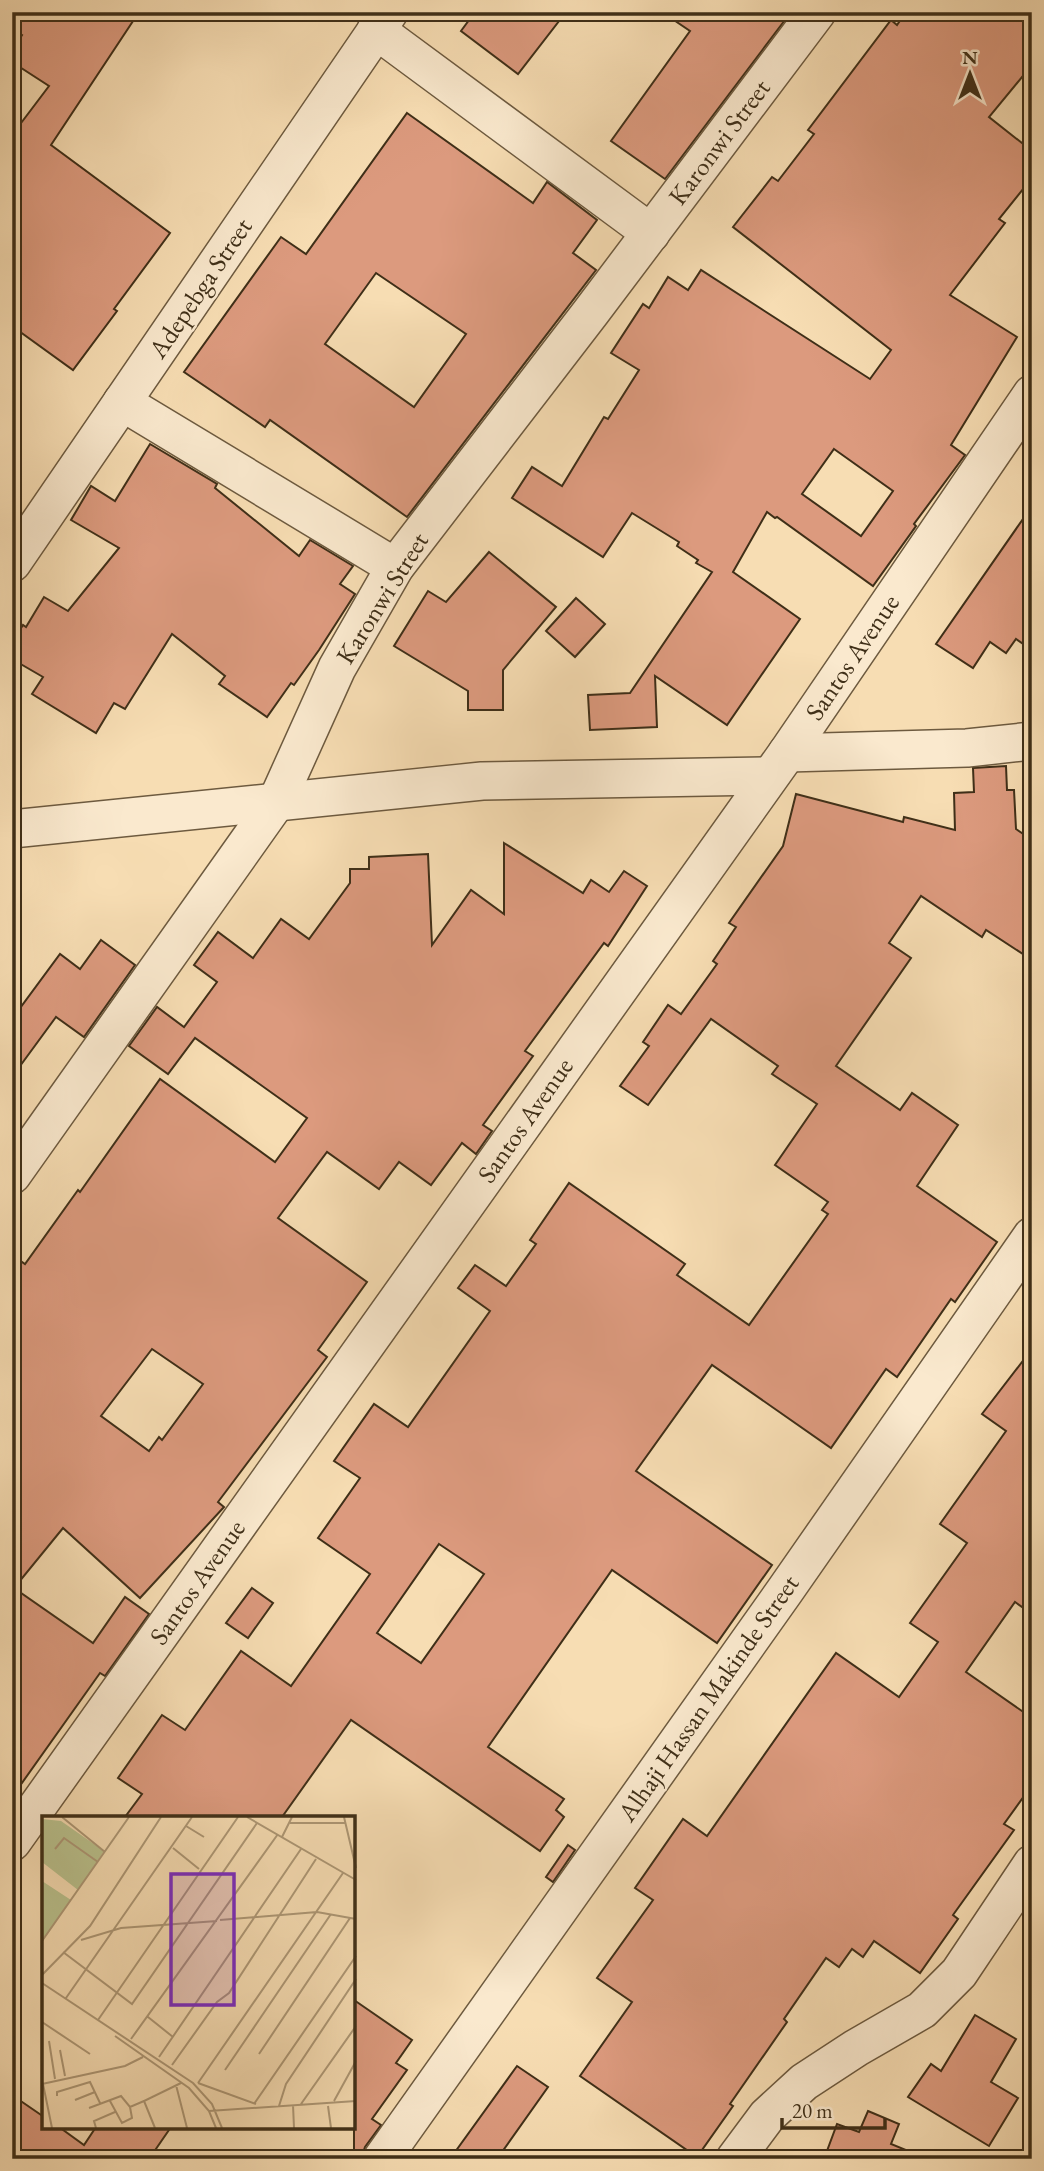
<svg xmlns="http://www.w3.org/2000/svg" width="1044" height="2171" viewBox="0 0 1044 2171" font-family="'EB Garamond',serif">
<style>
.building{fill:#dc9a7e;stroke:#3f2f18;stroke-width:2;fill-rule:evenodd}
.lines{fill:none;stroke-linecap:round;stroke-linejoin:round}
.street-casing{stroke:#6d5a3f;stroke-width:40}
.street{stroke:#fae9ce;stroke-width:37}
.labels{text-anchor:middle;stroke-width:5;stroke-linejoin:round;paint-order:stroke}
.street-label{font-size:26px;fill:#3f2f18;stroke:#fae9ce}
.inset-road{fill:none;stroke:#ad9775;stroke-width:2}
.view{fill:#7b2cbf;fill-opacity:0.15;stroke:#7b2cbf;stroke-width:3.5}
.inset-edge{fill:none;stroke:#3f2f18;stroke-width:3.5}
</style>
<rect width="100%" height="100%" fill="#f7ddb3"/>
<filter id="stains"><feTurbulence type="fractalNoise" baseFrequency=".00286" numOctaves="4"/><feColorMatrix values="0 0 0 0 .2 0 0 0 0 .09 0 0 0 0 .02 0 0 0 .5 -.17"/></filter>
<radialGradient id="worn" r=".72"><stop offset=".6" stop-color="#630" stop-opacity="0"/><stop offset="1" stop-color="#630" stop-opacity=".3"/></radialGradient>
<g class="building">
<polygon points="12,12 139,12 51,145 170,233 114,309 117,311 73,370 12,326 12,135 49,86 12,62 12,51 22,35 12,29"/>
<polygon points="475,12 566,12 518,74 461,31"/>
<polygon points="662,12 791,12 665,179 611,141 690,31"/>
<path d="M906,12h126v53l-43,52 43,34v27l-33,41 6,4 -55,72 67,42 -66,108 14,10 -51,69 2,2 -43,60 -96,-69 -2,1 -8,-6 -34,60 67,47 -73,106 -72,-49 2,51 -67,3 -2,-35 42,-2 82,-121 -16,-9 2,-3 -21,-14 2,-4 -47,-29 -29,44 -91,-59 20,-31 30,19 42,-69 4,2 31,-49 -28,-17 32,-49 6,4 19,-31 20,13 13,-20 169,109 21,-29 -158,-123 39,-50 6,4 36,-47 -6,-4 83,-110 6,5zM834,449l59,42 -32,45 -59,-42z"/>
<path d="M407,113l126,90 14,-21 50,38 -24,33 23,17 -189,247 -137,-97 -5,7 -81,-55 97,-135 25,17zM376,273l90,61 -52,73 -89,-63z"/>
<polygon points="150,444 217,484 215,488 299,556 310,540 353,566 340,584 355,594 319,650 294,685 291,683 267,717 219,684 225,676 172,634 125,709 114,703 96,733 32,694 43,677 12,659 12,642 23,625 26,627 44,597 68,611 119,548 71,520 91,486 115,501"/>
<polygon points="1032,506 1032,650 1016,639 1006,653 990,642 973,668 936,644"/>
<polygon points="489,552 556,607 503,670 503,710 468,710 468,691 394,646 428,591 446,602"/>
<polygon points="576,598 605,624 575,657 546,631"/>
<path d="M1006,766l1,24h7l2,39 16,11v120l-46,-30 -4,7 -61,-41 -32,47 22,15 -75,108 64,44 12,-17 46,32 -41,61 80,56 -42,60 -4,-3 -54,78 -11,-8 -55,79 -119,-83 -76,106 136,94 -55,78 -105,-73 -124,177 76,52 -8,11 8,7 -24,34 -189,-131 -69,97h-157l17,-23 -24,-16 44,-63 23,15 56,-79 50,35 79,-112 -52,-36 42,-60 -26,-17 40,-57 34,23 82,-116 -32,-23 17,-23 31,21 30,-42 -6,-4 39,-57 116,81 -8,11 72,50 79,-111 -6,-4 6,-8 -53,-37 42,-61 -45,-30 6,-8 -67,-47 -63,86 -28,-19 29,-40 -6,-4 25,-37 13,9 36,-50 -4,-3 23,-34 -7,-4 54,-77 13,-52 107,28 1,-5 51,13 -1,-37 20,-1 -1,-24zM439,1544l45,30 -63,89 -44,-30z"/>
<path d="M504,843l79,50 8,-13 18,12 15,-21 23,15 -39,60 -4,-3 -79,108 8,5 -50,69 9,6 -16,23 -14,-11 -31,42 -32,-23 -20,27 -52,-37 -49,66 89,64 -49,68 9,7 -109,145 6,5 -84,91 -77,-70 -49,60 79,55 32,-46 24,17 -44,62 -5,-3 -88,124v-542l13,9 53,-74 2,2 80,-113 115,83 32,-44 -112,-80 -27,36 -39,-28 28,-39 27,20 33,-45 -23,-17 24,-33 35,26 28,-39 28,20 41,-56v-14h19v-12l59,-3 4,91 39,-55 33,24zM152,1349l51,35 -41,56 -3,-3 -10,14 -48,-35z"/>
<polygon points="101,940 135,965 84,1037 56,1017 12,1077 12,1019 60,954 80,969"/>
<polygon points="1032,1349 1032,1614 1015,1602 966,1672 1032,1718 1032,1785 1004,1824 1014,1830 953,1915 958,1919 920,1973 874,1941 863,1957 852,1949 839,1967 826,1958 784,2019 787,2022 730,2104 733,2106 697,2157 580,2076 632,2002 597,1978 653,1900 635,1888 683,1819 707,1836 836,1653 899,1697 938,1642 910,1623 967,1543 940,1524 1006,1431 982,1414"/>
<polygon points="252,1588 273,1603 248,1638 226,1623"/>
<polygon points="568,1845 575,1850 553,1882 546,1877"/>
<polygon points="354,2000 412,2040 396,2063 407,2070 372,2119 381,2125 365,2147 361,2159 354,2159"/>
<polygon points="975,2015 1016,2039 991,2082 1018,2098 989,2146 908,2097 931,2064 941,2071"/>
<polygon points="517,2066 548,2087 497,2159 450,2159"/>
<polygon points="12,2095 44,2117 44,2127 59,2127 84,2145 96,2127 171,2127 149,2159 12,2159"/>
<polygon points="868,2111 899,2124 891,2144 923,2157 922,2159 824,2159 837,2124 859,2132"/>
</g>
<g class="lines">
<g class="street-casing">
<g id="street">
<polyline points="376,30 651,233"/>
<polyline points="122,402 395,567"/>
<polyline points="12,563 389,12"/>
<polyline points="787,753 967,748 1032,741"/>
<polyline points="12,829 482,781 769,776"/>
<polyline points="12,1175 277,801 337,668 395,567 591,312 817,12"/>
<polyline points="12,1842 787,753 1032,394"/>
<polyline points="382,2159 784,1592 1032,1236"/>
<polyline points="735,2159 767,2116 804,2082 856,2048 922,2010 959,1973 1032,1864"/>
</g>
</g>
<use href="#street" class="street"/>
</g>
<g class="labels">
<g class="street-label">
<text transform="translate(719 142) rotate(-53)" y="9">Karonwi Street</text>
<text transform="translate(200 288) rotate(-56)" y="9">Adepebga Street</text>
<text transform="translate(382 598) rotate(-58)" y="9">Karonwi Street</text>
<text transform="translate(852 657) rotate(-56)" y="9">Santos Avenue</text>
<text transform="translate(525 1120) rotate(-55)" y="9">Santos Avenue</text>
<text transform="translate(197 1582) rotate(-55)" y="9">Santos Avenue</text>
<text transform="translate(708 1698) rotate(-55)" y="9">Alhaji Hassan Makinde Street</text>
</g>
</g>
<g transform="translate(42 1816)">
<rect width="313" height="313" fill="#f7ddb3"/>
<path d="M0,3l19,2 43,30 -26,39 -36,-28zM0,65l29,19 -29,42z" fill="#bac28e"/>
<path class="inset-road" d="M20,1l43,35M205,1l109,63M302,1l12,51M248,7h55M144,10l18,11M240,21l10,-20M131,32l26,21M13,33l9,-11 34,24M178,104l97,-8 39,7M39,124l40,-12 96,-7M0,125l87,-124M21,136l69,52 125,-181M0,159l48,-49 71,-109M0,167l151,100 19,21 10,24M24,182l126,-181M106,201l25,20M56,204l140,-203M0,206l48,32M73,220l74,52 20,23 7,17M89,223l147,-205M7,225l6,38M18,234l5,26M217,238l91,-136M117,241l142,-208M130,249l45,-63 12,-9 87,-134M183,254l106,-156M156,267l145,-210M156,267l58,21M0,268l83,-18 18,-9M1,268l9,44M134,269l11,43M15,280v-4l33,-10 10,21M33,284l20,-8M68,285l12,22 10,-5 -2,-11M292,285l22,-40M212,288l102,-148M259,288l55,-78M251,289l1,23M237,290l7,-22 70,-105M286,290l3,22M47,292l32,-12 9,11 14,-6M167,295l147,-10M54,312l-2,-7 21,-9M113,312l-11,-27 37,-18"/>
<path class="view" d="M129,58h63v131h-63z"/>
<rect width="313" height="313" class="inset-edge"/>
</g>
<rect width="1044" height="2171" fill="none" stroke="#f7ddb3" stroke-width="42"/>
<rect x="14" y="14" width="1016" height="2143" fill="none" stroke="#3f2f18" stroke-width="3.5"/>
<rect x="21" y="21" width="1002" height="2129" fill="none" stroke="#3f2f18" stroke-width="2"/>
<g transform="translate(970 74)" stroke="#fae9ce" stroke-width="5" paint-order="stroke">
<path d="M0-5L12 26L0 18L-12 26Z" fill="#3f2f18"/>
<text y="-10" font-size="19" font-weight="bold" text-anchor="middle" fill="#3f2f18">N</text>
</g>
<path d="M782 2118v10h103v-10" fill="none" stroke="#3f2f18" stroke-width="3.5"/>
<text x="792" y="2118" font-size="21" fill="#3f2f18" stroke="#fae9ce" stroke-width="5" paint-order="stroke">20 m</text>
<rect width="100%" height="100%" filter="url(#stains)"/>
<rect width="100%" height="100%" fill="url(#worn)"/>
</svg>
